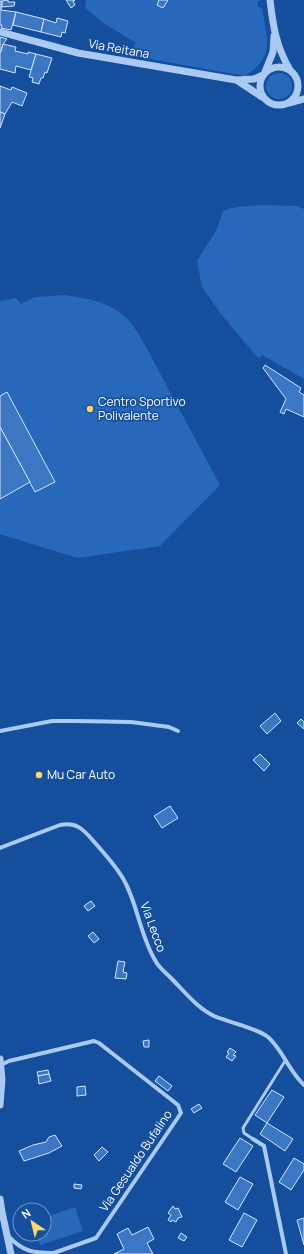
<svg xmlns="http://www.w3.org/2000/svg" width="304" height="1254" viewBox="0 0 304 1254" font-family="Manrope,sans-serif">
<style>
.green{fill:#2768bb}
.building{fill:#3d77c3;stroke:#d2e5fd}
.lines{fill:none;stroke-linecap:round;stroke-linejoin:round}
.service{stroke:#aacaf4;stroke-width:3}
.minor{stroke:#aacaf4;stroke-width:4}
.tertiary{stroke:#aacaf4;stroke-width:7}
.poi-dot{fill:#ffd66c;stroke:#144e9d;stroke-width:1.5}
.labels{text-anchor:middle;stroke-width:3;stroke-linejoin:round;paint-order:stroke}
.street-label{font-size:12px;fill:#fff;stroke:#144e9d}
.poi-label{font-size:12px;fill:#fff;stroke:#144e9d;text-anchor:start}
</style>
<rect width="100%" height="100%" fill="#144e9d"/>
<g class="green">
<path d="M86,0h175l-4,2 1,5 4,1c5,32 14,48 -17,68l-117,-21 8,-12 -34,-21 -17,-14z"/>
<circle cx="279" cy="86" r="13"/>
<path d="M262,205l35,1 7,3v170l-42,-24 -3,4 -38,-45 -19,-27 -5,-26 20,-32 6,-18c12,-6 26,-4 39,-6z"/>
<path d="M64,295c20,3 43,6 59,20 7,5 11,13 16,19l81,151 -60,61 -83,12 -77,-24v-233l16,-3 5,6 14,-7z"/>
<polygon points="75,1207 83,1231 40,1245 37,1234 44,1234 44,1218"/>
</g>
<g class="building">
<polygon points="8,0 8,2 15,2 14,6 2,7 2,1"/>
<polygon points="66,0 75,0 73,1 75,5 71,8"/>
<polygon points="159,0 168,0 163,8 157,5"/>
<polygon points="0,1 2,1 1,10 16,12 11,30 1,28 2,25 0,25"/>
<polygon points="16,12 44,19 41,32 13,25"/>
<polygon points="57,18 68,21 65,33 62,32 61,37 41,32 44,19 56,23"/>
<polygon points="0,37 7,39 3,44 1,52 0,53"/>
<polygon points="3,44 16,47 15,51 28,54 28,52 36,54 31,70 16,66 15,73 0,69 0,53 1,52"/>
<polygon points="36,54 52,58 47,73 45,72 43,78 41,78 39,84 32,82 33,78 29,77"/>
<polygon points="0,86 11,90 12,87 27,93 22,106 12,102 5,114 0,112"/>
<polygon points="0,112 5,114 0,128"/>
<polygon points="265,365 301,388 299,392 304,395 304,417 286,409 284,414 280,412 286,399 263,368"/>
<polygon points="7,392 55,482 35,492 0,427 0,396"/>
<polygon points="0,427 30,482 0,499"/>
<polygon points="275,713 281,721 267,734 260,726"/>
<polygon points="301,719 304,722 304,729 297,723"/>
<polygon points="260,754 270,764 264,771 253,760"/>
<polygon points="170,806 178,818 162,828 154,816"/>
<polygon points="91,901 95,906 88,911 84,906"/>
<polygon points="93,932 99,939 94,943 88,936"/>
<polygon points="118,961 125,962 123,972 127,973 126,979 115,978"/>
<polygon points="149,1040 149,1047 144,1047 143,1041"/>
<polygon points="230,1048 236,1052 233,1055 236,1056 232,1061 226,1057 229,1053 227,1052"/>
<polygon points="48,1070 49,1074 38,1076 37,1072"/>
<polygon points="49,1074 51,1081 39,1084 38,1076"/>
<polygon points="159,1076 172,1086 168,1091 155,1081"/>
<polygon points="85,1086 86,1095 77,1096 77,1087"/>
<polygon points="272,1090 284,1097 267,1123 255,1115"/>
<polygon points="199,1104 202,1108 194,1113 191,1109"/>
<polygon points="267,1123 293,1139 285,1151 260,1134"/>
<polygon points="55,1135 62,1146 49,1153 24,1161 19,1151 33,1145 46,1142 49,1137"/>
<polygon points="240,1138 253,1146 236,1172 223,1164"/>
<polygon points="102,1147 108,1152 99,1161 94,1155"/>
<polygon points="294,1158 304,1164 304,1170 291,1190 279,1182"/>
<polygon points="240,1177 253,1184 238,1210 225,1202"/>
<polygon points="74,1184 82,1185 81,1189 74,1188"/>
<polygon points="173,1206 175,1209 178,1208 182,1217 178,1218 176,1222 172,1220 171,1222 168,1220 171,1215 168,1213"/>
<polygon points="244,1213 257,1220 242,1247 229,1240"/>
<polygon points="304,1218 304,1245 297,1220"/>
<polygon points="148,1227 154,1239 147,1243 153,1254 114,1254 124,1249 117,1234 128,1228 132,1235"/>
<polygon points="181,1233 187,1237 184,1241 178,1238"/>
</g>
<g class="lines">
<polyline class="service" points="253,1139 244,1133 243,1128 285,1061"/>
<g class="minor">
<polyline points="0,731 52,721 76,721 131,722 169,727 178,731"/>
<path d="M0,848l60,-23c19,-4 25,7 37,20 10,12 22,24 29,39 12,24 15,53 29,76 3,7 11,13 16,18 13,13 26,30 43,38 16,7 41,11 54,21 14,12 21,34 36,48"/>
<polyline points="1,1065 9,1061 94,1041 99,1043 178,1105 181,1113 96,1238 51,1254"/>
<polyline points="253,1139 264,1146 286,1254"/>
<path d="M9,1237c14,14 23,16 43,16"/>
</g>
<g class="tertiary">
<path d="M270,0c3,26 6,46 20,70"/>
<polyline points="0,32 78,53 236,80 254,79 263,75"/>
<circle cx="279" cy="86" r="19"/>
<polyline points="265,72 273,52 274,36"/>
<polyline points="238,81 262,97"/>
<polyline points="289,103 304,99"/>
<polyline points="0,1059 2,1079 0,1105"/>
<polyline points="0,1199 2,1212 11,1254"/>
</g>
</g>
<g class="poi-dot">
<circle cx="90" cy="409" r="4"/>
<circle cx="39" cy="775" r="4"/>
</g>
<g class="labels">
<g class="street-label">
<text transform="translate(119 49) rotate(10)" y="4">Via Reitana</text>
<text transform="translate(153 927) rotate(70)" y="4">Via Lecco</text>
<text transform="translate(136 1161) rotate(-56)" y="4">Via Gesualdo Bufalino</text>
</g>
<g class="poi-label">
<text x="98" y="406">Centro Sportivo<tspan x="98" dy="14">Polivalente</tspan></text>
<text x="47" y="779">Mu Car Auto</text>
</g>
</g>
<g transform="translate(32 1222) rotate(325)"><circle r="19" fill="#144e9d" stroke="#7295c4"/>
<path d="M0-3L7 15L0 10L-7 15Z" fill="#ffd66c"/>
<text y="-6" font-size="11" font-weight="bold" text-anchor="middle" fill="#ffffff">N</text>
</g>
</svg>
